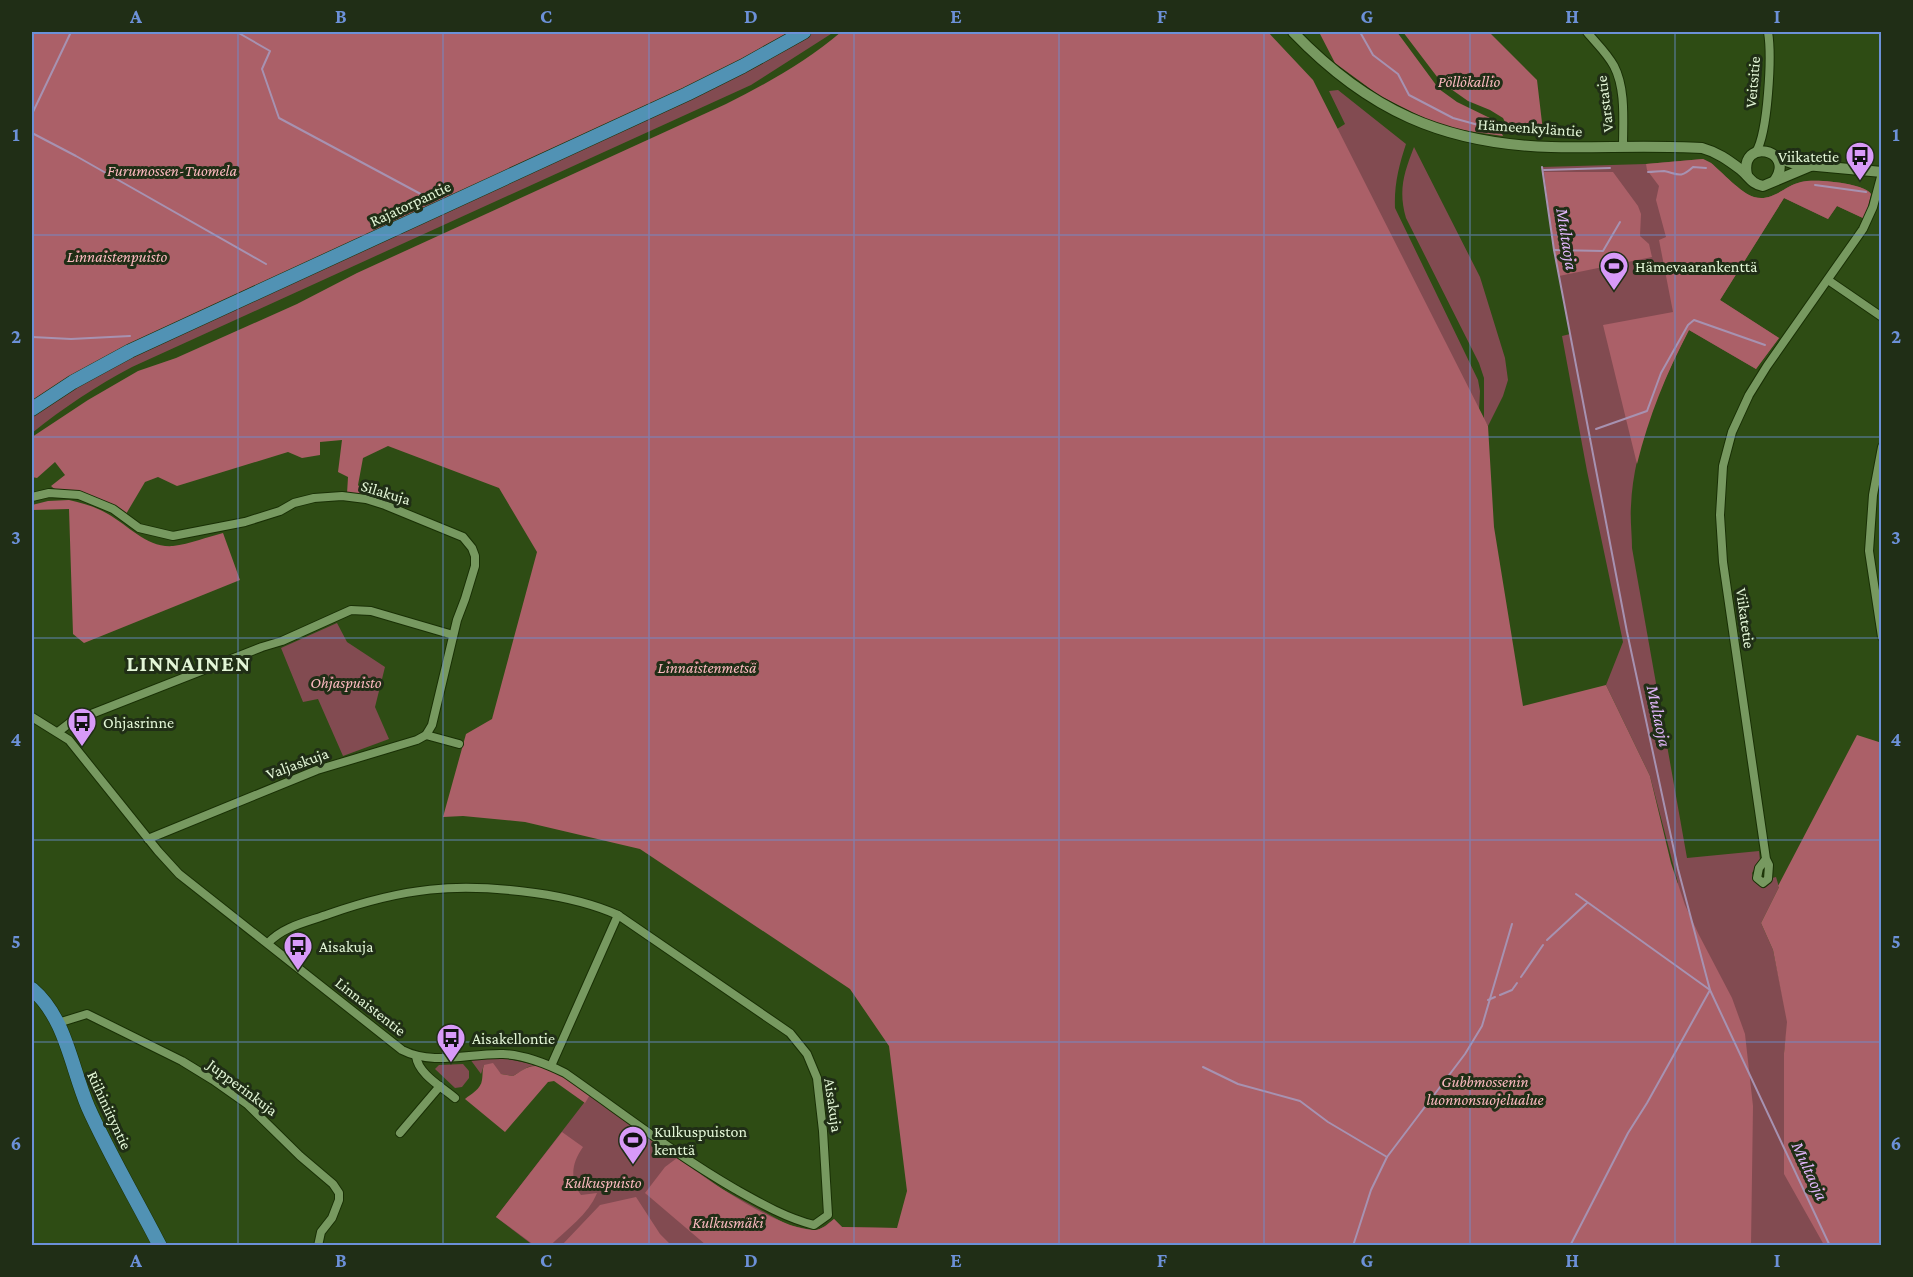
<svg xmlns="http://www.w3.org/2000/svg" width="1913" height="1277" viewBox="0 0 1913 1277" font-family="'Crimson Pro',serif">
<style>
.green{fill:#824b51}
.forest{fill:#ab6068}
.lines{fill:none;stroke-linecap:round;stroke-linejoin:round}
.stream{stroke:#a792b1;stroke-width:2}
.minor-casing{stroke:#193005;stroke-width:10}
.tertiary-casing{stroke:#193005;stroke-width:12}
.primary-casing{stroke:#193005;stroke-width:15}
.minor{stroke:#779960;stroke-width:8}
.tertiary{stroke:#779960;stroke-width:10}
.primary{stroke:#5192b4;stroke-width:14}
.grid{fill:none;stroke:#6c91d8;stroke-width:1.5;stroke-opacity:0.55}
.labels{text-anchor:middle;stroke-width:6;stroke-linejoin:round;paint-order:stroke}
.park-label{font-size:16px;font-style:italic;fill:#fbb9bf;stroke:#202e16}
.street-label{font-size:16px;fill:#e3f6d7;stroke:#202e16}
.poi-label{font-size:16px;fill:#e3f6d7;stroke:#202e16;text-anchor:start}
.water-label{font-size:18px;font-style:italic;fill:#dfb4f7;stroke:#202e16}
.district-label{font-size:22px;font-weight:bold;letter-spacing:1.5px;fill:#e3f6d7;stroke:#202e16}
.neatline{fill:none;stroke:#6c91d8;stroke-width:2}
.grid-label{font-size:20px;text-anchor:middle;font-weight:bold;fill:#6c91d8}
</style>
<rect width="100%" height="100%" fill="#2e4c14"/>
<g class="green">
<path d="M814,32h20l-83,53 -619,282c-36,19 -69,41 -100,66v-15l9,-8 60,-38 678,-319z"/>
<path d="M1338,90l68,54c-7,21 -12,41 -11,64l83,172 2,11 -1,20 -142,-282 8,-5 -16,-33z"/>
<path d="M1414,147l66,130 25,81 3,22 -5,16 -15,30 -4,-6v-42l-5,-15 -73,-145c-8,-28 -2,-45 8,-71z"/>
<path d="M1703,159l8,4c11,9 30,31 43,34 19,5 30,-11 47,-15 13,-4 64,1 70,12l-6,25 -28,-13 -9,13 -44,-21 -64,102 59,38 -23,31 -67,-39c-28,54 -55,114 -58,176 -1,13 1,28 1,42l55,310 72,-7 1,9 -8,13 2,7 16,2 2,-4 4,-1 3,10 -18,36 12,27 15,72 -4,31 46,192h-602l450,-362 -28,-107 -44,-91 17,-43 -36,-171 -25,-135 8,-2 -16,-84 -12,-83 104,-3z"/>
<polygon points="337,623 347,642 385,667 375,707 389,739 343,756 318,699 303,702 281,648"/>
<polygon points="498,1057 536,1065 528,1067 513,1076 501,1074 484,1065 481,1074 470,1059"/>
<polygon points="463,1064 469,1071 469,1078 462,1087 455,1088 435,1069 439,1065"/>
<polygon points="590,1095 722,1189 788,1225 816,1231 825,1226 834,1219 842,1227 897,1228 886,1246 534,1246 496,1217"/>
</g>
<g class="forest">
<path d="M32,32h761l-74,41 -566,260c-42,21 -83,42 -121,70z"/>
<path d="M841,32h427l45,48 175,346 6,101 29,179 83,-21 44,91 21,87 14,42 14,30 33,63 13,36 8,72 -2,139h-1045l-61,-52 20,-26 12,-9c30,21 101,72 137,72 8,0 14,-6 20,-11l8,8 55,1 10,-37 -18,-145 -39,-57 -210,-140 -115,-27 -62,-6 -20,1 23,-83 26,-15 45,-167 -38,-64 -111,-42 -25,12 -5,27 5,7 -3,3 -13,-1 1,-17 -10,-5 4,-32 -22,2v13l-18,3 -14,-6 -111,34 -19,-9 -13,5 -19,32c-14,-9 -28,-17 -43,-21 -10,-3 -25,1 -32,-7l14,-11 -10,-13 -18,16 -5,-1v-40l56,-37 50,-29 38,-13 121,-54 60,-31 369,-169c40,-20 81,-43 115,-72z"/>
<polygon points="1319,32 1397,32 1439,89 1457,102 1496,121 1503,136 1461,130 1432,122 1380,96 1335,63"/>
<polygon points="1403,32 1489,32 1537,80 1543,131 1511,134 1503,118 1490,110 1468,101 1441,82"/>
<path d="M1703,159l8,4c11,9 30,30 43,34 19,5 30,-11 47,-15 13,-4 64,1 70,12l-6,25 -28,-13 -9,13 -44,-21 -64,102 59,38 -23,31 -67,-39c-23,44 -40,86 -52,134l-34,-139 70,-13 -14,-72 7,-3 -10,-37 3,-14 -12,-16 -1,-6z"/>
<polygon points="1544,172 1613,172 1638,206 1641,214 1640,236 1649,244 1652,257 1559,276 1554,250"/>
<path d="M69,500c14,3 27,7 39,14 21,12 39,34 65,32 17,-2 34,-9 50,-13l17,47 -156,63 -11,-9 -4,-125 -37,1v-5l16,-4z"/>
<polygon points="1857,735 1882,743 1881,1245 1824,1245 1784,1174 1784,1053 1787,1022 1773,950 1761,923 1779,887 1778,886"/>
<path d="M493,1063l8,11 12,2c7,-4 14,-10 22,-10 16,-2 42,20 55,29l-5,8 -31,-22 -6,1 -43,50 -40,-33c6,-5 16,-10 17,-19 1,-6 0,-9 2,-15z"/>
<path d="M562,1132l21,15c-11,16 -14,31 -2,48l16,-2c-9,22 -30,36 -46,52h-17l-38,-28z"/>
<polygon points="636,1197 660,1234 671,1245 562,1245 600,1205"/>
</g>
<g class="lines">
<g class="stream">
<polyline points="237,32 270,51 262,69 279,118 430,199"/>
<polyline points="1360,32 1373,55 1398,74 1409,95 1453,118 1500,131"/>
<polyline points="32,114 71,32"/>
<polyline points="32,133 76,156 266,264"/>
<polyline points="1542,167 1554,250 1627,632 1678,869 1710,990 1830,1246"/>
<polyline points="1544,170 1610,168"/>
<path d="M1648,172c5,0 11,-1 16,-1 14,3 16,8 29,-4l13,1"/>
<polyline points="1815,185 1866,192"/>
<polyline points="1554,250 1603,251 1620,222"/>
<polyline points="32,337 71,339 130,336"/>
<polyline points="1596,429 1647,411 1661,373 1688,325 1694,320 1765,345"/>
<polyline points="1547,940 1587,903"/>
<polyline points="1521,977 1543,945"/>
<polyline points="1500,995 1512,990 1517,983"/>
<polyline points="1488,1000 1495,997"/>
<polyline points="1203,1067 1238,1084 1300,1101 1328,1122 1387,1157"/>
<polyline points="1353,1246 1371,1190 1387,1157 1465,1054 1482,1026 1512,924"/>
<polyline points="1570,1246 1628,1133 1647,1103 1710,990 1576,894"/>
</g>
<g class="minor-casing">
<g id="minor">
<path d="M1587,32c9,11 20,21 27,34 12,23 9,55 9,81"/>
<path d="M1756,152c12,-20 16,-96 12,-120"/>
<polyline points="1828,280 1882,317"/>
<polyline points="1882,447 1873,495 1869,551 1882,637"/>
<polyline points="32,497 49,493 79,495 113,509 139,528 173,536 245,522 280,511 294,503 314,498 342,496 366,499 385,505 463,537 472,548 475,556 475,566 465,599 457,620 432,725 426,735"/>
<path d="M32,717l37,23 89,111 21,23 223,176c31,16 67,3 101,4 22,1 42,9 62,19 56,39 111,82 170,116 25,14 51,29 79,36l14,-10 -5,-84 -6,-53 -10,-24 -17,-21 -172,-118c-27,-12 -54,-18 -83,-22 -79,-11 -132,-5 -206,21 -22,8 -45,12 -61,29"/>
<polyline points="58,732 71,722 262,647 282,641 351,610 371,611 453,635"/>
<polyline points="148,839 317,770 417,740 426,735 459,744"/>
<polyline points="1766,859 1759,868 1757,878 1763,883 1768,879 1769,865 1766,859 1723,562 1720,515 1723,466 1732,432 1749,395 1767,366 1863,229 1873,207 1882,173"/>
<polyline points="58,1023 87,1014 182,1061 213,1080 247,1104 300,1156 333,1184 339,1193 339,1200 332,1218 321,1232 318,1246"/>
<path d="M416,1056c2,18 26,31 39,42"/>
<polyline points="551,1066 618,915"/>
<polyline points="400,1133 440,1086"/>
</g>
</g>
<g class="tertiary-casing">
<g id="tertiary">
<path d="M1293,32c75,78 150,112 258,115 51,1 101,-2 151,1 15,4 26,12 38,21 9,7 11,15 23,17l50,-21"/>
<polyline points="1777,158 1795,164 1882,172"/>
<path d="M1747,175c-8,-38 49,-26 28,5"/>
</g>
</g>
<g class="primary-casing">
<g id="primary">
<polyline points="32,409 73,382 130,351 687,94 743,66 804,32"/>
<path d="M32,989c34,29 39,78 56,118 21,47 48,92 72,139"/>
</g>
</g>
<use href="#minor" class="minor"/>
<use href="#tertiary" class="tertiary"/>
<use href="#primary" class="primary"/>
</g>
<path class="grid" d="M238,32v1214M443,32v1214M649,32v1214M854,32v1214M1059,32v1214M1264,32v1214M1470,32v1214M1675,32v1214M32,235h1850M32,437h1850M32,638h1850M32,840h1850M32,1042h1850"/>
<defs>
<g id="bus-pin" transform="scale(1.5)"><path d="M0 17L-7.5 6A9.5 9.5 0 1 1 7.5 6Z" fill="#d89af8" stroke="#202e16"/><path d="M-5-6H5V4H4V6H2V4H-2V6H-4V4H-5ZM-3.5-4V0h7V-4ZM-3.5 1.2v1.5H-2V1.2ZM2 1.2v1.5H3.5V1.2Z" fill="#111"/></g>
<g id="stadium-pin" transform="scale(1.5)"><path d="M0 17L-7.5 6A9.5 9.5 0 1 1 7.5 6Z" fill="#d89af8" stroke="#202e16"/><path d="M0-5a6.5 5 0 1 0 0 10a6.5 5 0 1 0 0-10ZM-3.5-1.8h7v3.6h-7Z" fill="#111"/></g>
</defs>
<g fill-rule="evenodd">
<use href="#bus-pin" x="1860" y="156"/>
<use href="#stadium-pin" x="1614" y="266"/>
<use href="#bus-pin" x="82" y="722"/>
<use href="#bus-pin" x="298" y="946"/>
<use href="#bus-pin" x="451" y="1038"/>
<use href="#stadium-pin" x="633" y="1140"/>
</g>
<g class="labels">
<g class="park-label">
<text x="1469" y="87">Pöllökallio</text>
<text x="172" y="176">Furumossen-Tuomela</text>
<text x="117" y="262">Linnaistenpuisto</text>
<text x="707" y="673">Linnaistenmetsä</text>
<text x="346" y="688">Ohjaspuisto</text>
<text x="1485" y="1087">Gubbmossenin<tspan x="1485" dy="18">luonnonsuojelualue</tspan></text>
<text x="603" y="1188">Kulkuspuisto</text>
<text x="728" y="1228">Kulkusmäki</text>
</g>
<g class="street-label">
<text transform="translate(1752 82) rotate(-85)" y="6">Veitsitie</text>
<text transform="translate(1604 104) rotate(-97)" y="6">Varstatie</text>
<text transform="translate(1530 127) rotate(4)" y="6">Hämeenkyläntie</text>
<text transform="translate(410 203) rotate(-25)" y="6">Rajatorpantie</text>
<text transform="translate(386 492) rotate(17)" y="6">Silakuja</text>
<text transform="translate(1746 618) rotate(82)" y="6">Viikatetie</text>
<text transform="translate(297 763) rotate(-20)" y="6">Valjaskuja</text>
<text transform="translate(371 1006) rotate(38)" y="6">Linnaistentie</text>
<text transform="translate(243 1087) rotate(37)" y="6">Jupperinkuja</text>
<text transform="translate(834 1105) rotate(82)" y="6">Aisakuja</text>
<text transform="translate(110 1110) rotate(65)" y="6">Riihiniityntie</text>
</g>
<g class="poi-label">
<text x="1839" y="162" text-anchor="end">Viikatetie</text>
<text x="1635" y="272">Hämevaarankenttä</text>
<text x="103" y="728">Ohjasrinne</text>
<text x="319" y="952">Aisakuja</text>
<text x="472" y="1044">Aisakellontie</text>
<text x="654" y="1137">Kulkuspuiston<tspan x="654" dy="18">kenttä</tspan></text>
</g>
<g class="water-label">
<text transform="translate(1567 239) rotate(81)" y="6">Multaoja</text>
<text transform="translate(1659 716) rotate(78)" y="6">Multaoja</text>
<text transform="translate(1810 1171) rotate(65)" y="6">Multaoja</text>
</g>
<g class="district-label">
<text x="189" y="671">LINNAINEN</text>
</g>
</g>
<rect width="1913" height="1277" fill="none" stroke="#202e16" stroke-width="66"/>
<rect x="33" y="33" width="1847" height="1211" class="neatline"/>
<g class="grid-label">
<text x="136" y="23">A</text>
<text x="341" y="23">B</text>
<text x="546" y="23">C</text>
<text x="751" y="23">D</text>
<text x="956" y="23">E</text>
<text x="1162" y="23">F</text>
<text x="1367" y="23">G</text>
<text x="1572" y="23">H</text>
<text x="1777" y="23">I</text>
<text x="16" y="141">1</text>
<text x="1896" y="141">1</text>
<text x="16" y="343">2</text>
<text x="1896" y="343">2</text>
<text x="16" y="544">3</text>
<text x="1896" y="544">3</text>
<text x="16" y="746">4</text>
<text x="1896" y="746">4</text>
<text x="16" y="948">5</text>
<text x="1896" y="948">5</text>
<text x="16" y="1150">6</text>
<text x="1896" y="1150">6</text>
<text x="136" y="1267">A</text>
<text x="341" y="1267">B</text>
<text x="546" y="1267">C</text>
<text x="751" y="1267">D</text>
<text x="956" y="1267">E</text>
<text x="1162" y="1267">F</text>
<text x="1367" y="1267">G</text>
<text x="1572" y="1267">H</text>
<text x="1777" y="1267">I</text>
</g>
</svg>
